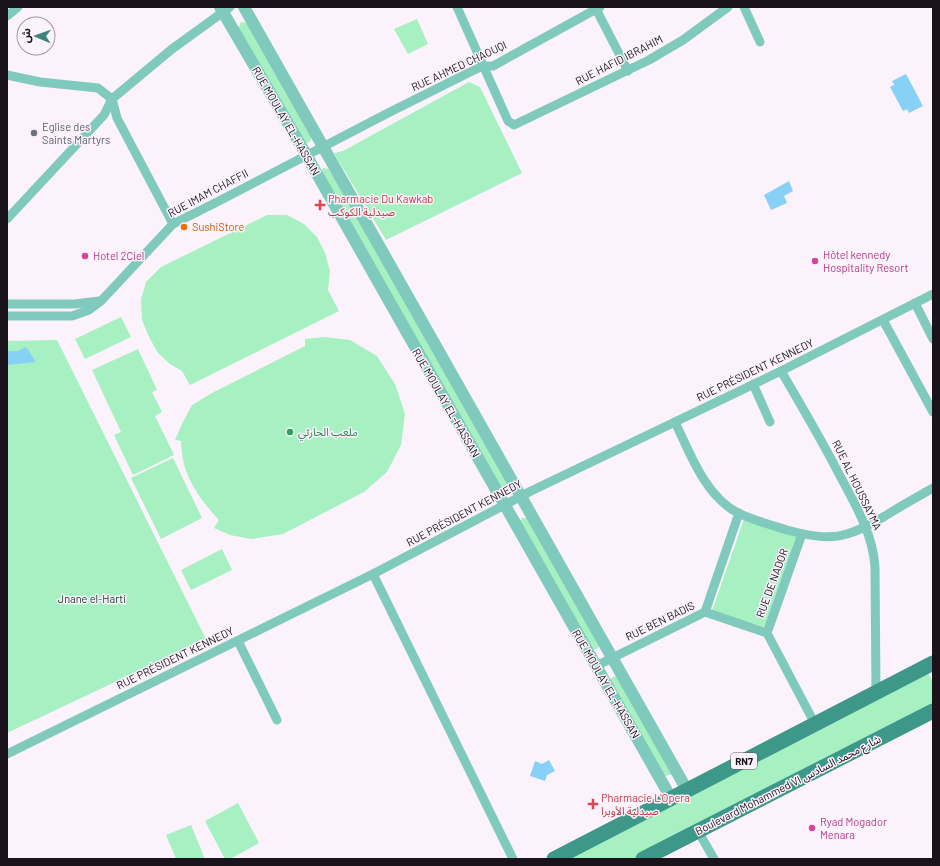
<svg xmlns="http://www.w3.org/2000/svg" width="940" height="866" viewBox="0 0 940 866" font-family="Barlow,'Noto Sans Arabic',sans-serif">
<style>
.green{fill:#a6f0c1}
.water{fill:#88d1f6}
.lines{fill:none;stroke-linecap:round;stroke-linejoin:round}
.minor{stroke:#7fcabd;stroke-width:9}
.tertiary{stroke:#7fcabd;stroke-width:12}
.primary{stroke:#3e988a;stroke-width:15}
.worship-dot{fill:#6b7280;stroke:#fbf2fc;stroke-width:1.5}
.health-dot{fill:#e0444e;stroke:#fbf2fc;stroke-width:1.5}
.food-dot{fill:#e8710a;stroke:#fbf2fc;stroke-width:1.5}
.hotel-dot{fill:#d1479c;stroke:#fbf2fc;stroke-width:1.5}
.leisure-dot{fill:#2e9e5b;stroke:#fbf2fc;stroke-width:1.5}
.labels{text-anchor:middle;stroke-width:3;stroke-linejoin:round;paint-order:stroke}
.shield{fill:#fbf2fc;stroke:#5e565f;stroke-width:1}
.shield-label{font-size:10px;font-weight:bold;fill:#1a131c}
.street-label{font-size:11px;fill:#1a131c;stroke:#fbf2fc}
.worship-label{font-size:11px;fill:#5b616d;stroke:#fbf2fc;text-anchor:start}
.health-label{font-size:11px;fill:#be3a42;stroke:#fbf2fc;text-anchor:start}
.food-label{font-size:11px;fill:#c56008;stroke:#fbf2fc;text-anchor:start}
.hotel-label{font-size:11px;fill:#b23c85;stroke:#fbf2fc;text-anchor:start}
.leisure-label{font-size:11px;fill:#27864d;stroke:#fbf2fc;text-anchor:start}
.park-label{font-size:11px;fill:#103520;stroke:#fbf2fc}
</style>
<rect width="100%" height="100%" fill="#fbf2fc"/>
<g class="green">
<polygon points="417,19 428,44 408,54 394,29"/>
<polygon points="241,22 248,23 312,137 309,143 303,142 238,29"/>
<polygon points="469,82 480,87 522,173 386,240 334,153 343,151"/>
<polygon points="323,168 330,169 509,483 506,488 505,487 499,488 321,174"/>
<polygon points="267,215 287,215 304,224 317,237 325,253 330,271 328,290 339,311 190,385 182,371 170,364 158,353 149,337 142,320 141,299 146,282 161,267"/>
<polygon points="121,317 131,337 85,359 75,339"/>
<path d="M325,337l25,3 27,16 18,28 10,30 -4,31 -14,27 -23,20 -81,42 -32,5 -21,-4 -16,-7 5,-8c-16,-17 -31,-37 -36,-60 -1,-6 -2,-13 -2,-19l-6,-1 7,-16 10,-19 20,-12 93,-47v-7z"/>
<polygon points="57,340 206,639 7,733 7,341"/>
<polygon points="138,349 157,390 152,392 162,412 155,416 174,455 133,475 114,435 121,432 92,370"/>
<polygon points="173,458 202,518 161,539 131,478"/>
<polygon points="522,518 528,518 600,645 597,649 591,649 519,522"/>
<polygon points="744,519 798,534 765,627 712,611"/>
<polygon points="222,549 232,570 191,590 181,570"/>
<polygon points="928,673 933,682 933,707 637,859 565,859"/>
<polygon points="615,676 618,676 672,773 670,775 664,776 611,681 611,678"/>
<polygon points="238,803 259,843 230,859 225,859 205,821"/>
<polygon points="191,825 205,859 176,859 166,835"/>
</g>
<g class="water">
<polygon points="906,74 923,106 909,113 907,109 903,111 890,87 893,85 895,86 892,81"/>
<polygon points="789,181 793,191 784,196 787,203 771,210 764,195"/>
<path d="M25,347c5,4 7,10 11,15l-29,3v-14c9,0 9,2 18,-4z"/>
<polygon points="549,760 555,771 547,775 545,781 530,776 535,761 542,764"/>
</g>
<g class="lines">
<g class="minor">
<polyline points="457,7 508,121 514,125 649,60 683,40 728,7"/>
<polyline points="595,7 628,71"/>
<polyline points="744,7 760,42"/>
<polyline points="7,16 18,7"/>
<polyline points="7,75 40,82 98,88 112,99"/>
<polyline points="112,99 117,118 173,224"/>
<polyline points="7,219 104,115 112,99 172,49 230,7"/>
<polyline points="915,303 933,339"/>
<polyline points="7,304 75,304 99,301"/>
<polyline points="7,316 72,316 89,310 101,301 173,224 217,202 388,113 470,72 483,66 493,66 600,7"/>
<polyline points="883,320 933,412"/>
<path d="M781,371c20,34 40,68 58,103 16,30 34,60 36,93l1,126"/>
<polyline points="753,384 770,422"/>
<path d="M675,422c15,31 30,74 63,91 15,7 33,12 49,17 19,5 41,10 60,4 14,-4 26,-11 38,-18 16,-10 32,-19 48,-28"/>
<polyline points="802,534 767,633 815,724"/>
<polyline points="373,574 513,859"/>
<polyline points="705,612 767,633"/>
<polyline points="238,641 277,720"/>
<polyline points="596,666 705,612 739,513"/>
<polyline points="7,754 373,574 531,491 781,371 933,294"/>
<polyline points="698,831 714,859"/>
</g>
<g class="tertiary">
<polyline points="220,7 300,144 671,798"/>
<polyline points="244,7 687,790"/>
</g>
<g class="primary">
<polyline points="554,859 933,663"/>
<polyline points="643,859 933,711"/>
</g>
</g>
<circle class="worship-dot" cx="34" cy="133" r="4"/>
<g class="health-dot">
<path d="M318 199h4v4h4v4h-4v4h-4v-4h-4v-4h4z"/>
<path d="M591 798h4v4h4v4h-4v4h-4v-4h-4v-4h4z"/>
</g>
<circle class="food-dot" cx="184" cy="227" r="4"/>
<g class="hotel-dot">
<circle cx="85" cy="256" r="4"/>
<circle cx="815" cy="261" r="4"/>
<circle cx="812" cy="828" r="4"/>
</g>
<circle class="leisure-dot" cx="290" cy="432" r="4"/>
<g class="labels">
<rect class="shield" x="731" y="753" width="26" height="16" rx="3"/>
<g class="shield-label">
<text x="744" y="765">RN7</text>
</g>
<g class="street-label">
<text transform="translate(619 60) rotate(-27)" y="4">RUE HAFID IBRAHIM</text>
<text transform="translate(459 66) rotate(-25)" y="4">RUE AHMED CHAOUQI</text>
<text transform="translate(286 121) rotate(60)" y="4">RUE MOULAY EL-HASSAN</text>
<text transform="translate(208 193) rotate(-28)" y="4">RUE IMAM CHAFFII</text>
<text transform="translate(755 370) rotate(-26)" y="4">RUE PRÉSIDENT KENNEDY</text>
<text transform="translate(446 403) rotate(60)" y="4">RUE MOULAY EL-HASSAN</text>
<text transform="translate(857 485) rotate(64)" y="4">RUE AL HOUSSAYMA</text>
<text transform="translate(464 513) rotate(-28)" y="4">RUE PRÉSIDENT KENNEDY</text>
<text transform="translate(772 583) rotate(-70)" y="4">RUE DE NADOR</text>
<text transform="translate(660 621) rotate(-26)" y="4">RUE BEN BADIS</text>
<text transform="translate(175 658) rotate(-26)" y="4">RUE PRÉSIDENT KENNEDY</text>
<text transform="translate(606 684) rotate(60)" y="4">RUE MOULAY EL-HASSAN</text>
<text transform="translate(788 785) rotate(-27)" y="4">Boulevard Mohammed VI شارع محمد السادس</text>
</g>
<g class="worship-label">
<text x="42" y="131">Eglise des<tspan x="42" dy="13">Saints Martyrs</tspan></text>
</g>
<g class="health-label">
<text x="328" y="203">Pharmacie Du Kawkab<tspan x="328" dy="13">صيدلية الكوكب</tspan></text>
<text x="601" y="802">Pharmacie L'Opera<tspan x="601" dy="13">صيدلية الأوبرا</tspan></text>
</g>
<g class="food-label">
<text x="192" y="231">SushiStore</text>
</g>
<g class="hotel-label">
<text x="823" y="259">Hôtel kennedy<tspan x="823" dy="13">Hospitality Resort</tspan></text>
<text x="93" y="260">Hotel 2Ciel</text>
<text x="820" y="826">Ryad Mogador<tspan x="820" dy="13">Menara</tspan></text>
</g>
<g class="leisure-label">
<text x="298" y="436">ملعب الحارثي</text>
</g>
<g class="park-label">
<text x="92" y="603">Jnane el-Harti</text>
</g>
</g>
<rect width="940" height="866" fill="none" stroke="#1a131c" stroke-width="16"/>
<g transform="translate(36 36) rotate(272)"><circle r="19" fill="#fbf2fc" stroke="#a199a2"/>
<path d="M0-3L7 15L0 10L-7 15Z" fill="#3c8480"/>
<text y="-6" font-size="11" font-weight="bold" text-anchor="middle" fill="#1a131c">ش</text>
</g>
</svg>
